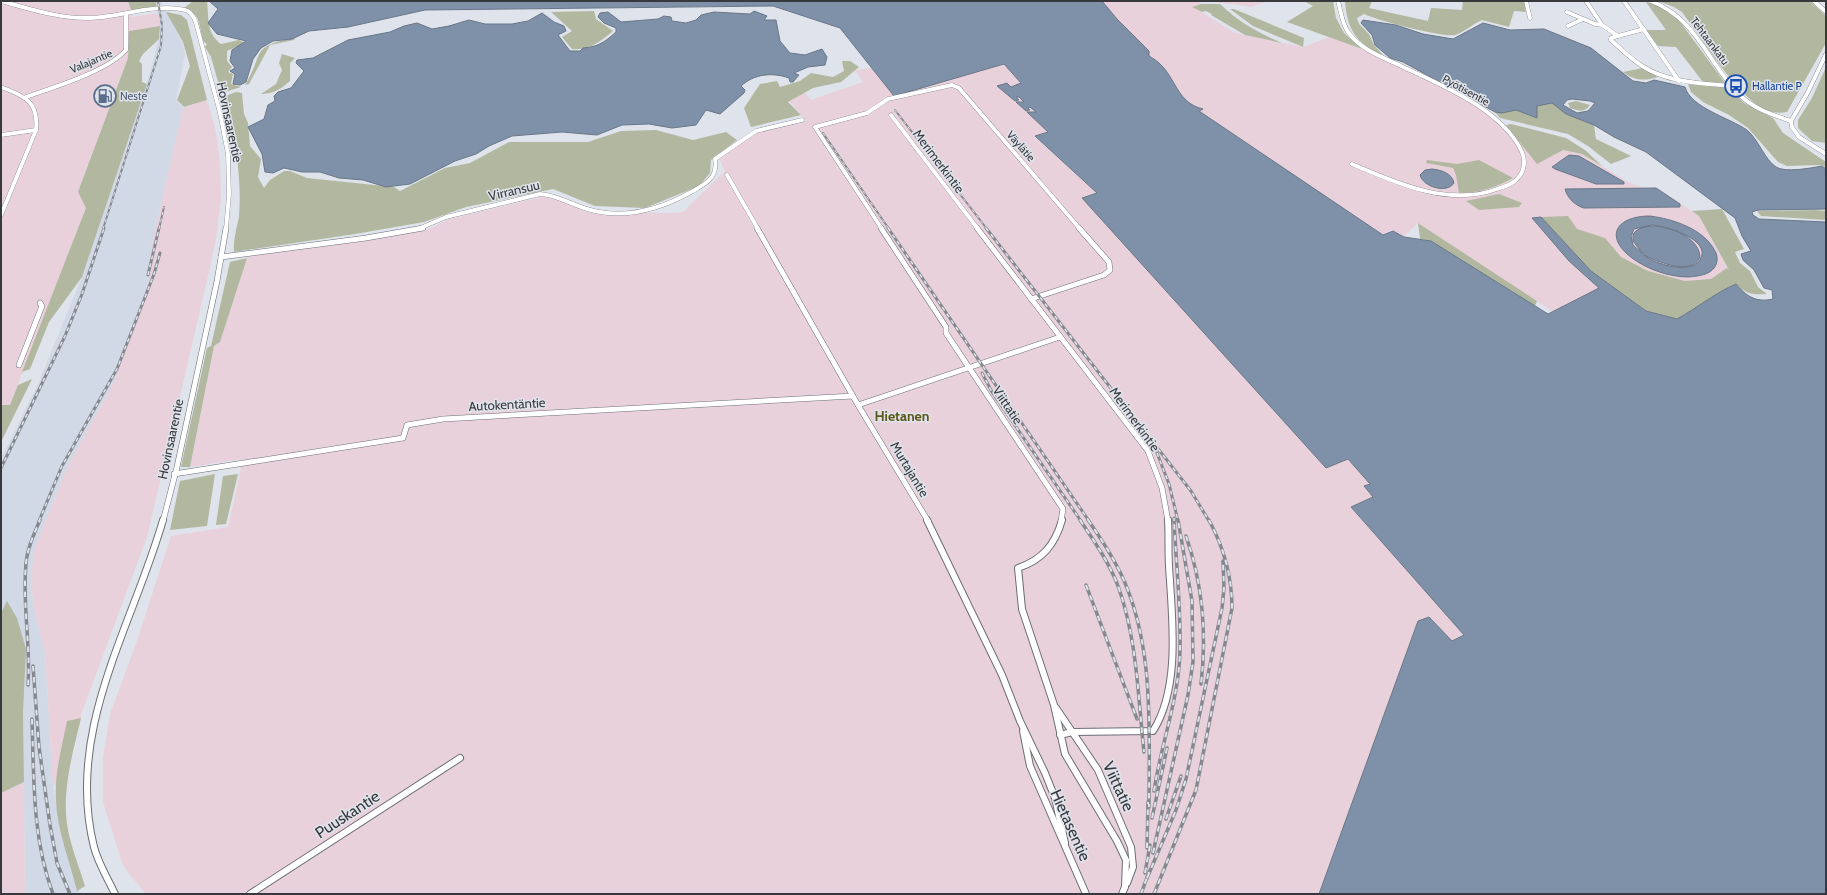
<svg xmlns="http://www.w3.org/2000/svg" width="1827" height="895" viewBox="0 0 1827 895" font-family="Cabin,sans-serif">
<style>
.built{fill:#d1d9e7}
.industrial{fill:#e9d1db}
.green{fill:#b2b8a0}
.water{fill:#7f91a8;stroke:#697788;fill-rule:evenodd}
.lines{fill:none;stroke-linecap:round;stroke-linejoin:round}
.minor-far2-casing{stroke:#6b6e75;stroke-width:4.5}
.minor-far1-casing{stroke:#6b6e75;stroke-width:6}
.minor-casing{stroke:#6b6e75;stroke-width:8}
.minor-far2{stroke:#fff;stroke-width:4}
.minor-far1{stroke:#fff;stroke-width:5}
.minor{stroke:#fff;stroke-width:6}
.rail-far2-casing{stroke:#85888e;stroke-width:2}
.rail-far1-casing{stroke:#85888e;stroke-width:3}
.rail-casing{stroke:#85888e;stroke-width:3.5}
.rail-far2{stroke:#dfe3eb;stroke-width:1;stroke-dasharray:3.5;stroke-linecap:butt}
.rail-far1{stroke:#dfe3eb;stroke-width:1.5;stroke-dasharray:4;stroke-linecap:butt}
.rail{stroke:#dfe3eb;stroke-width:2;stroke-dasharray:5.5;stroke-linecap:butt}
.labels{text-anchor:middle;stroke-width:3;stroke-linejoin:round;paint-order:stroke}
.far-street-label{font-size:11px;fill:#37393c;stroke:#dfe3eb}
.far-transit-label{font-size:11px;fill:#164399;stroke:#dfe3eb;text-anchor:start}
.far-service-label{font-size:11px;fill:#4e5e75;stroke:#dfe3eb;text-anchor:start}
.street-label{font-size:13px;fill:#37393c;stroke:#dfe3eb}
.neighbourhood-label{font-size:14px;font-weight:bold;fill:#5e571a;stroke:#dfe3eb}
.near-street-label{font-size:16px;fill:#37393c;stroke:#dfe3eb}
</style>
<rect width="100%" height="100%" fill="#dfe3eb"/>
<polygon class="built" points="156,1 161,1 182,42 185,54 176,100 183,108 151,248 150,278 114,382 66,470 34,550 31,581 34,610 45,652 53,787 60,824 80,894 25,894 23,713 7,602 1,613 1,459 38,384 84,272 147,83 160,34"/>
<g class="industrial">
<polygon points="1,1 128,1 132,13 131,17 158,13 160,26 129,31 128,58 78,192 86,208 10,405 1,405"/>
<polygon points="1102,1 1304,1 1265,2 1251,7 1216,2 1199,2 1201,4 1193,7 1235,33 1303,47 1329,37 1362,49 1400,65 1478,106 1506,125 1524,147 1531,158 1563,150 1582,154 1628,182 1643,188 1658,188 1699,216 1736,284 1719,292 1569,261 1600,288 1552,311 1418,223 1403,237 1392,230 1382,234 1198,111 1202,110 1194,107 1178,92 1160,63 1149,56 1149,51 1117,19"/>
<polygon points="1004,64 1022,83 1011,87 1007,83 998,86 1018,99 1016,97 1019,97 1025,102 1022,103 1036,112 1033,113 1049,132 1035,137 1097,193 1083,198 1348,459 1370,484 1365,487 1374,497 1351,507 1464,635 1452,641 1429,617 1418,621 1319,894 146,894 123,866 103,802 103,757 110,714 136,644 171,536 228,527 240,474 242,459 190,467 214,346 220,342 247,256 366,241 429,229 449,219 542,197 554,198 586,212 664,213 683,212 725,171 719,159 755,133 806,121 782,92 797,83 811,100 863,82 855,70 872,68 894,96"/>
<polygon points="207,100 216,132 220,164 221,199 216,239 209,272 147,537 82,712 71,759 53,787 45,652 34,610 31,581 34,550 66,470 114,382 150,278 151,248 183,108"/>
<polygon points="24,782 25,894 1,894 1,793"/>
</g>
<g class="green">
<polygon points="128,1 156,1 157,9 132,13"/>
<path d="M193,1h14c2,17 -1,32 14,43l18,-4 6,3 -18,8v10l5,6 -4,5 5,2 -2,10 10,3 -16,5 -2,-7h-4l-8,-28 -6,-10 2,-3 -4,-3c-4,-15 -2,-28 -19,-33z"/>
<polygon points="1304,1 1333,1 1336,18 1344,33 1362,49 1287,22 1313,6"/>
<path d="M1345,1h27l-3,7 59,13 3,-13 31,2 1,-9h61l2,11 -12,-1 -5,16 -27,-7c-9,4 -18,12 -27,15 -11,3 -79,-15 -91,-21l-7,4 2,6 10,10 5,11 9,10c-27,-11 -36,-26 -38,-54z"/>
<path d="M1658,1h152l16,15v27l-39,69c-6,1 -12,1 -18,-1 -29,-9 -68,-74 -87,-99l-8,-5z"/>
<path d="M1646,2c13,2 22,7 32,17l47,64 -22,-1 -27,-35 -18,-1 -12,-16h20z"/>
<path d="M1201,4h19c20,19 37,28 62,39l-37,-8 -34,-20 1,-1 -6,-3 -4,1 -10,-5z"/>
<polygon points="1230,9 1234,9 1304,38 1303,47 1253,26"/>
<path d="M594,11l2,8 17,12c-12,10 -24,20 -41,18l-10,-12 10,-6 -21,-19z"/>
<polygon points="166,12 181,15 187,20 207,100 184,107 177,100 190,66 183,42"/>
<polygon points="160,26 159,39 143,54 139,61 142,64 142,82 147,84 82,277 49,322 30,369 22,372 86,208 78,192 128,58 129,31"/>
<path d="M295,38l-1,2 -24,5 -21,39 -4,1c20,-32 4,-39 50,-47z"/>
<path d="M282,54l13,4 -5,5v18c-9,8 -17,13 -29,13l15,-10 6,-14 -3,-7z"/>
<polygon points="842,61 850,61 859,67 841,82 813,88 788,102 801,115 751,127 744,108 760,84 777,81 780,87 800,81 811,73 833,77 844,71"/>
<polygon points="1826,67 1826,143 1812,141 1798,128 1798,120 1812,98"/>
<path d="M1643,68l15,9c-14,4 -23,4 -35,-5z"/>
<polygon points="1688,84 1728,87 1744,103 1773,118 1783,133 1826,162 1826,167 1821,165 1787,166 1778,162 1748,128 1729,115 1703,102 1691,92"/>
<path d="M236,92l6,1 2,21 4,9 2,23 11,13 -3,18 6,11 6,-8 14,-9h6l17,7 87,9 6,4 45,-23 25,-5 39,-21h79l33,-11 35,-1 37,10 33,-8 11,8 -26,20 -1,13 -11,13 -54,22 -50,-2 -42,-17 -87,18 -42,15 -69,12 -121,18c-1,-13 3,-24 5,-36 3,-39 -4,-78 -13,-116l2,-5z"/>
<path d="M1576,101l14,4c-6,8 -11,6 -20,3l-2,-5z"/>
<polygon points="1552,103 1566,114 1594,125 1596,139 1631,156 1611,164 1588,146 1568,134 1500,118 1495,112 1516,110 1537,118 1537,106"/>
<polygon points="1511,124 1566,138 1585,150 1602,166 1582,154 1563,150 1537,164 1506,125"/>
<path d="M1427,160l30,4 22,-4 34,18c-17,9 -34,15 -54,15l-3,-18 -3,-7 -27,-5z"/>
<polygon points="1499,194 1522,203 1519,207 1479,210 1466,201"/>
<path d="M1722,209l22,40 -9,3 5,11 10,8 8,16 9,7c-13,1 -22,0 -31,-10 -21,9 -39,24 -59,35l-31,-8 -55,-40 -50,-54 27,-1 9,13 28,9 16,19 27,14 37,10 26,-2 16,-11 2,2 -30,-54 -7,-5z"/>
<polygon points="1816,210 1826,211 1826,220 1761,216 1757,211"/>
<polygon points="1418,223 1537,301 1535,306 1431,241 1420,239"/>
<polygon points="247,258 220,342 214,346 190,467 181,467 207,348 211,346 230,262"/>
<polygon points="32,379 1,442 1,405 10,405 18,385"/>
<polygon points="215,474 207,526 170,530 180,481"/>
<polygon points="238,474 226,524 216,525 223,476"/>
<polygon points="7,601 17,618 26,649 23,713 24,782 1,793 1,613"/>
<path d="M81,718c-8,34 -19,71 -14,106 3,21 12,42 18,62l-8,5c-7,-29 -20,-61 -21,-90 -2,-27 6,-54 11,-80z"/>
</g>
<g class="water">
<path d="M209,1h893l15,18 32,32v5c3,2 7,4 10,7 17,15 18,40 44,46l-4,2 184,124 10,-4 11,6 27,4 117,73 51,-26 -30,-27 -37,-43 9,-1 50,54 55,40 31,8c20,-11 38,-26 59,-35 10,12 20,19 37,15l-1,-9 -8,-2 -10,-18 -11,-10 -2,-6 10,-3 -9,-15 -7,-18 -89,-66 -32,-15 -20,-12 -28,-11 -14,-11 -15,3v12l-21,-8 -14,3 -7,-1 -92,-50 -13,-4 -15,-13 -3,-10 -11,-12 2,-3 33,5 27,9 30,5 30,-16 27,7 34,-1 47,19 42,33 13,2 8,-3 31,7c6,21 45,31 62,43 11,9 18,30 29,37 9,6 35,1 46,-1l4,3v40l-68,1 -6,2 1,3 6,4 67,3v672h-507l99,-273 11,-4 23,24 12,-6 -113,-128 22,-10 -9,-11 6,-2 -22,-25 -22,9 -244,-270 15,-5 -62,-57 13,-4 -21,-20h9l-6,-5 -2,1 2,2 -4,1 -10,-9h8l-5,-5h-3l3,3 -4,1 -18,-15 10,-3 4,4 10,-4 -17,-19 -110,32 -54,-68 -67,-22 -348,4 -77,17 -39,4 -17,8 -19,2 -12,7 -8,11 -7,23 -6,3 -7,-1 2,-10 -5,-3 5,-3 -5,-7 2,-11 14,-9 -29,-7 -9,-11 10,-14zM1572,99l18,2 5,2 -7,8 -11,2 -14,-8 4,-5z"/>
<path d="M754,11l13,5 -3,4h12l4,21 10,12 15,2 17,-6 5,8 -2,8 -17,2 -14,6 5,2 -6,7h-3l-1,-4c-17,-6 -35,-4 -48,8l4,4 -1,3 -24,21 -14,-4 -10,15 -24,3 -23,-4 -27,1 -25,10 -35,-3 -50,4 -23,10 -13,8 -21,7 -45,23 -24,3 -23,-7 -24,-2 -19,-6h-18l-18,-4 -11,5 -8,-1 -3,-18 -14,-27 16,-8 4,-14 7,-4 -1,-5 4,-4 13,-4 13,-17 -8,-8 1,-3 16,-2 35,-18 42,-8 14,-6 13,-3 15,6 17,-3 20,-6 16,4h27l16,-3 14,-8 12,9 10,4 2,5 -8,4 12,16h10l3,-3c15,-1 22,-6 33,-16v-4l-12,-5 -6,-6 2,-4 8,-1 13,10 37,-3 6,-3 7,1 1,4 14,2 10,-3 5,-5 13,-3 36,2z"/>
<polygon points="1569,155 1579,156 1624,182 1624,184 1596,184 1555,169 1552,167"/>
<path d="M1432,169c9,1 20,4 22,14 -7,11 -31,4 -34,-8l5,-5z"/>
<path d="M1656,188l24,16v3l-96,1c-8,-2 -17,-10 -19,-19z"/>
<path d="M1650,216c23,3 54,13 65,35 3,5 3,12 -1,17 -5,7 -16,8 -25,9 -19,0 -41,-7 -57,-19 -29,-22 -15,-42 18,-42zM1652,225c12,1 61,14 48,35 -9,15 -46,4 -56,-5 12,6 48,22 56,2 0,-24 -53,-42 -67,-23v7l10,13 -10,-9 -2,-9 3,-7z"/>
</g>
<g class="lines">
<g class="minor-far2-casing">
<g id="minor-far2">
<path d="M1,1c29,8 59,18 90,17 29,-1 65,-15 94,-8 6,1 9,7 11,13l24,90 8,41 1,41 -3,34"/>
<path d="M1338,1c3,11 4,22 10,31 13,18 34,25 53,34 40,19 101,43 121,86 4,10 2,21 -6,28 -5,5 -12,7 -19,9 -48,18 -101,-6 -145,-25"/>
<polyline points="1526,1 1530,18"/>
<path d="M1586,1l16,24 16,11 -7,2v2c10,9 20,19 31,26 26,17 60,17 90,20"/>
<polyline points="1624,1 1679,81"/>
<path d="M1651,1c48,19 56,63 91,96 14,13 32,18 49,24"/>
<polyline points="1814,1 1826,12"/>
<polyline points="1567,12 1595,24 1602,25"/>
<polyline points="1568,26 1583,19"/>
<polyline points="1618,36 1644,29"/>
<polyline points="1826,54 1808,92 1791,121 1792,127 1799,137 1826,154"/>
<path d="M1,87c24,9 38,15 35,43l-35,85"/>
<path d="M26,97c28,-10 80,-25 100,-47v-35"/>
<polyline points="891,115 978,229"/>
<polyline points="1,135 36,130"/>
<polyline points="727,175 758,229"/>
<path d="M418,229l28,-12 94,-23c17,1 30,10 47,15 36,11 74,0 106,-18 14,-8 25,-14 22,-32l41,-28 46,-11"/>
<polyline points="882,229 815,127 867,113 888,99 952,85 959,88 1080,229"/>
</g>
</g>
<g class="minor-far1-casing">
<g id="minor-far1">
<polyline points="757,228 858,405 928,521"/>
<polyline points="881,228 946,327 946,333 1063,509 1061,521"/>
<polyline points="977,228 1148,451 1162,488 1168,521"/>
<polyline points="221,257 366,238 423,228"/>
<polyline points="1031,299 1104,275 1110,270 1109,262 1079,228"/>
<polyline points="19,365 42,306 40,303"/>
<polyline points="858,405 1060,337"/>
<polyline points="174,474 403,438 407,425 443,419 853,396"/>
<polyline points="163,521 177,467 217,281 226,228"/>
</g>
</g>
<g class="minor-casing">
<g id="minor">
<polyline points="927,520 1002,675 1020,721 1045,773 1055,798 1065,843"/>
<path d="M1062,520c-7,25 -20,40 -44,48l4,41 32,96 11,49 52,87 9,19 -1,27 -3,7"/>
<polyline points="1056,708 1098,770 1131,847 1133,867 1127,883"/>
<polyline points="1023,731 1030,766 1086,894"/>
<path d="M1060,735l12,-3 81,-1c28,-44 19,-114 16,-165 -1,-15 0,-31 -1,-46"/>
<path d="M115,894c-7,-15 -17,-31 -21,-47 -29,-117 38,-219 69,-327"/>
<polyline points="250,894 460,758"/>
</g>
</g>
<use href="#minor-far2" class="minor-far2"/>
<use href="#minor-far1" class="minor-far1"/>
<use href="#minor" class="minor"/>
<g class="rail-far2-casing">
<g id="rail-far2">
<polyline points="895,110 987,229"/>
<polyline points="823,133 889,229"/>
<polyline points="103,229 161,46 162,25 158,1"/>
<polyline points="159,229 164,207"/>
</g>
</g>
<g class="rail-far1-casing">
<g id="rail-far1">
<polyline points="888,228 1089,521"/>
<polyline points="986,228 1191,491 1209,521"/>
<polyline points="148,275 159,228"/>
<polyline points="982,373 992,392 1081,521"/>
<polyline points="1157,453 1169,484 1178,521"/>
<polyline points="1,468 65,336 82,294 104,228"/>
<polyline points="1174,518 1174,521"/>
<polyline points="39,521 62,466 117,369 154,274 160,253"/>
</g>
</g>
<g class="rail-casing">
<g id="rail">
<path d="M1080,520c14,21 29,42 38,66 19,52 20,111 26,166"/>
<path d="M1088,520c12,17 23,34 32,52 35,71 29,158 29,235"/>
<path d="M1186,536c17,49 21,97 15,148"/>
<polyline points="1086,585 1137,719"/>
<polyline points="33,666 39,747 50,825 57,863 70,894"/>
<path d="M28,685c3,-40 -6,-81 -2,-121 1,-15 8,-30 14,-44"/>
<path d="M32,719c2,59 0,119 21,175"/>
<path d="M1154,791c7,-47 25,-93 26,-140 1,-44 -4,-88 -6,-131"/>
<polyline points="1152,818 1167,748"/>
<polyline points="1166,819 1181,776"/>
<polyline points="1147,848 1148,802"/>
<polyline points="1153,853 1188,695 1193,662 1192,601 1178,520"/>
<polyline points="1145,873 1150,845"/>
<polyline points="1147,878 1176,810 1186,779 1222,608 1224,588 1223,561"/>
<polyline points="1141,894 1149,872"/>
<path d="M1154,894l42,-104 36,-182c0,-32 -8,-60 -23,-88"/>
</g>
</g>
<use href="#rail-far2" class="rail-far2"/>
<use href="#rail-far1" class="rail-far1"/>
<use href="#rail" class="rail"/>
</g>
<defs>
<g id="bus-ring" transform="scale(1.15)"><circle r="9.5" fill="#dfe3eb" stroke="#1a4fb4" stroke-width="1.5"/><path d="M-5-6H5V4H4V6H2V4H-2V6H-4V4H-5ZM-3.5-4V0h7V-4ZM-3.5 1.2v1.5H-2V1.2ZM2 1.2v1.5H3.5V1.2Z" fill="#1a4fb4"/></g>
<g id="fuel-ring" transform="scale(1.15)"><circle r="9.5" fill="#dfe3eb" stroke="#5c6f8a" stroke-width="1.5"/><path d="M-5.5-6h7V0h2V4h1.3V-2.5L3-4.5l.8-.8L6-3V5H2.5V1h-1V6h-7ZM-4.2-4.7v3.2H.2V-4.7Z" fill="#5c6f8a"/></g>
</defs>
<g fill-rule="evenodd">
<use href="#bus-ring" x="1736" y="86"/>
<use href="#fuel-ring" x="105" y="96"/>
</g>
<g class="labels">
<g class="far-street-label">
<text transform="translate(1710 41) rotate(53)" y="4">Tehtaankatu</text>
<text transform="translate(91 61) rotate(-23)" y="4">Valajantie</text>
<text transform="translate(1466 90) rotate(29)" y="4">Pyötisentie</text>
<text transform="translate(1021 146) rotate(49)" y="4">Väylätie</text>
</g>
<g class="far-transit-label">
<text x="1752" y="90">Hallantie P</text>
</g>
<g class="far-service-label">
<text x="120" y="100">Neste</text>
</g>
<g class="street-label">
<text transform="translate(230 122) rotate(78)" y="5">Hovinsaarentie</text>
<text transform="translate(939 161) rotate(53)" y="5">Merimerkintie</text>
<text transform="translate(514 190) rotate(-13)" y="5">Virransuu</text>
<text transform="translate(507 404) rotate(-3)" y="5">Autokentäntie</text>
<text transform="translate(1008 405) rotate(56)" y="5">Viittatie</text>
<text transform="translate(1135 419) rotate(54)" y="5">Merimerkintie</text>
<text transform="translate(170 439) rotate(-78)" y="5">Hovinsaarentie</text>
<text transform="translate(910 469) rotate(59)" y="5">Murtajantie</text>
</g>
<g class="neighbourhood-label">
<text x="902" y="421">Hietanen</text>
</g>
<g class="near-street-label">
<text transform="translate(1119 786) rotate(65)" y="6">Viittatie</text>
<text transform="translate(347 814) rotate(-33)" y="6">Puuskantie</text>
<text transform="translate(1071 825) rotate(66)" y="6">Hietasentie</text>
</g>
</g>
<rect width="1827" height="895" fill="none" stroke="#37393c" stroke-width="4"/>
</svg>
